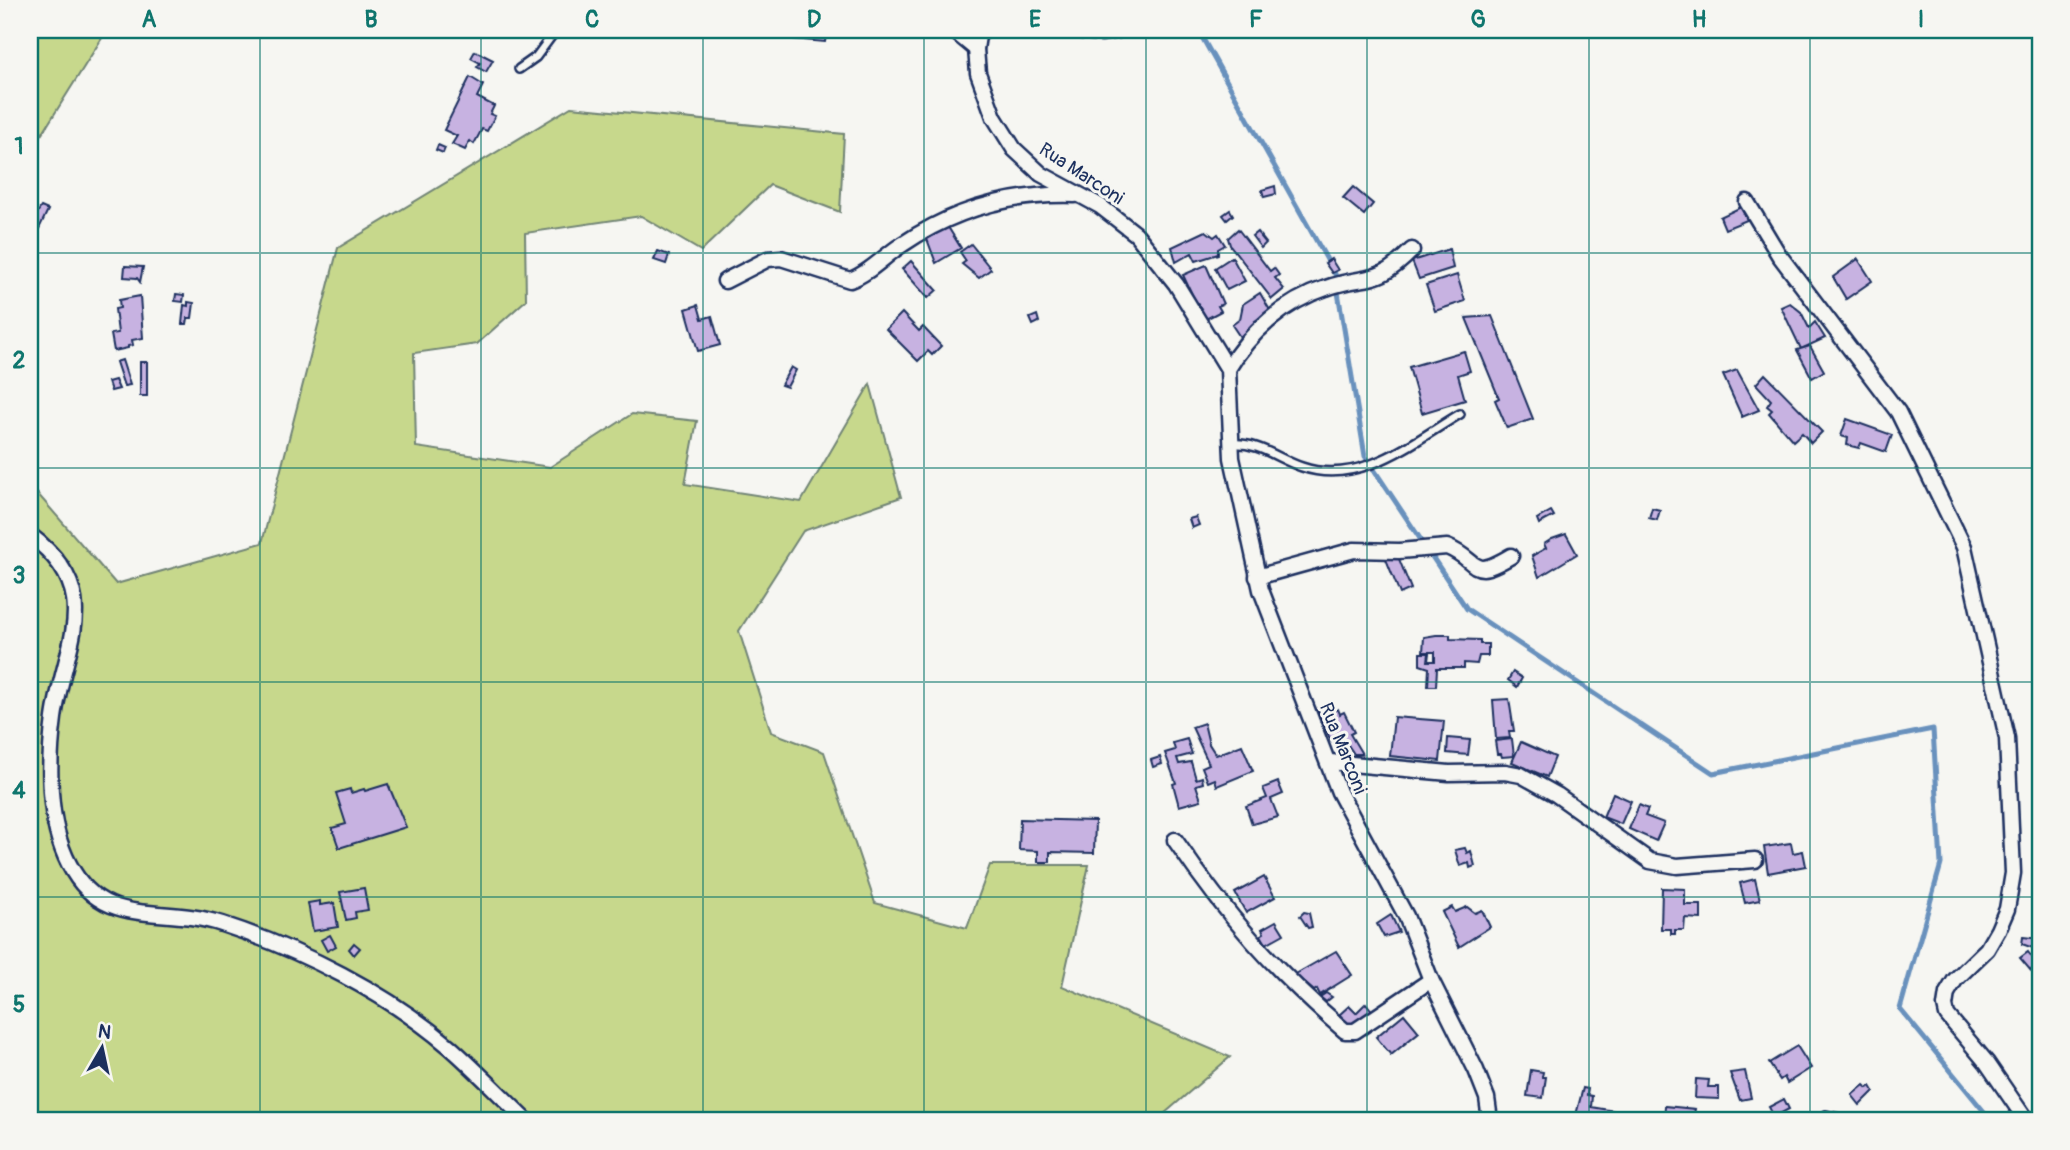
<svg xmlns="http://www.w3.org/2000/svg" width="2070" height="1150" viewBox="0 0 2070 1150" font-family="Pangolin,sans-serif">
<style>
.green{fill:#c7d88c;stroke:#718475;stroke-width:2}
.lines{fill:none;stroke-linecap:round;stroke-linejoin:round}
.stream{stroke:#6991bd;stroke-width:5}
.building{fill:#c7b2e1;stroke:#1b2f5e;stroke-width:2}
.service-casing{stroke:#1b2f5e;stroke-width:12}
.minor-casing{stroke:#1b2f5e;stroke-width:19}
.service{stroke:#f6f6f2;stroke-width:7}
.minor{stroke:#f6f6f2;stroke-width:14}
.grid{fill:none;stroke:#0f766e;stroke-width:2;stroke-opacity:0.55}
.labels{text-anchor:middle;stroke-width:6;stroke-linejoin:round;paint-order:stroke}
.street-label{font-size:19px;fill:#1b2f5e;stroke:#f6f6f2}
.neatline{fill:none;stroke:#0f766e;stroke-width:2.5}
.grid-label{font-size:23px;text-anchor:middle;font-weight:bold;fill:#0f766e}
</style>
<rect width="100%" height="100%" fill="#f6f6f2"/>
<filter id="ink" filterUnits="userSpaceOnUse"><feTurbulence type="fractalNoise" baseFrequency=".0143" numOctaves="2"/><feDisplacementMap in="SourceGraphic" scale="14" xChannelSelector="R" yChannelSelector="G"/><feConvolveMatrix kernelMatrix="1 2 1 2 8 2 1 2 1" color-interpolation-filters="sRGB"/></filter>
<g filter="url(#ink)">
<g class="green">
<polygon points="30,30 107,30 30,153"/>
<polygon points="571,107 844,134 840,212 770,185 701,251 641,216 525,233 526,300 477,344 414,353 416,447 550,467 632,414 697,421 685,484 801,502 870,384 901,497 803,531 739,631 771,732 824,752 875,903 967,928 990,865 1089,865 1062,986 1230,1057 1157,1120 30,1120 30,485 116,584 262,543 338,248"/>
</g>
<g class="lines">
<polyline class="stream" points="1198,30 1335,274 1365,456 1467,609 1713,773 1933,729 1941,864 1900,1009 1991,1120"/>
</g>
<g class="building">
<polygon points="794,30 827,30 825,42 793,39"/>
<polygon points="475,51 493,60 486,72 477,67 480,63 471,58"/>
<polygon points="470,77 483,85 477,97 494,106 490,114 495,116 487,131 482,129 474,144 470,141 465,150 452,144 457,136 444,130"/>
<polygon points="438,145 445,148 443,153 436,150"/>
<polygon points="1275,186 1276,194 1264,197 1262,190"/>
<polygon points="1353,187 1373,204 1364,215 1343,198"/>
<polygon points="41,207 48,210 37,233 30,230 30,224"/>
<polygon points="1741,207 1747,220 1725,229 1720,217"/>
<polygon points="1230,210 1233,215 1227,220 1223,215"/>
<polygon points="948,227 961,248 936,263 927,239"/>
<polygon points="1238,229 1270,271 1274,268 1279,275 1275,278 1284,289 1272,299 1230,245 1228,238"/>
<polygon points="1206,231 1214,237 1218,234 1225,245 1218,249 1218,254 1196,261 1192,253 1176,262 1172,247"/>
<polygon points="1257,232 1266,243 1261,248 1252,236"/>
<polygon points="971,244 991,269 979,278 962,264 966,261 960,252"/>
<polygon points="1449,249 1453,268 1419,279 1412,261"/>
<polygon points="658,251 669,255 666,264 654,260"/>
<polygon points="1232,257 1245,281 1227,290 1215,268"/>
<polygon points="1331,259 1338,270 1332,273 1325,263"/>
<polygon points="1858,259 1872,281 1846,299 1833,277"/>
<polygon points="911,261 937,290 928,298 902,269"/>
<polygon points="1206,265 1223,304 1218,306 1221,311 1204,320 1183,275"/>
<polygon points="125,266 143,267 140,282 137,278 124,277"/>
<polygon points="1457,275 1465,301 1435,311 1426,285"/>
<polygon points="1260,293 1271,312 1255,321 1257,325 1240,337 1232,325 1240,319 1243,304"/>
<polygon points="176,294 184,295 183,302 175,301"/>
<polygon points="140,296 143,338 132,340 133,345 128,346 128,348 114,351 111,334 118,333 115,309 120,308 119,300"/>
<polygon points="188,302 194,303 192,318 188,318 187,324 182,324 184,305 188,306"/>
<polygon points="1790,303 1801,312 1809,328 1815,322 1825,338 1801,349 1781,307"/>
<polygon points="698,305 702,319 712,316 720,345 698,351 686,309"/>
<polygon points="902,313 919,331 923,327 941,346 932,355 928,351 918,361 886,329"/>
<polygon points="1037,315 1039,322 1033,325 1030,318"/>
<polygon points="1492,316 1533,419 1507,428 1495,400 1499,398 1466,318"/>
<polygon points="1810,346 1824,371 1812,378 1797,350"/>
<polygon points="1464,351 1470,371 1458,375 1465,400 1422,413 1409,367"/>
<polygon points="122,360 130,385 124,386 116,362"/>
<rect x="140" y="362" width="7" height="34"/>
<polygon points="791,367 796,370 787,387 781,385"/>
<polygon points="1737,370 1759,410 1742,417 1723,375"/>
<polygon points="1765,374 1822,432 1811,443 1802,433 1793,441 1769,413 1772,410 1767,406 1771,400 1756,384"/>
<polygon points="115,380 119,389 111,391 108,382"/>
<polygon points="1847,419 1892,435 1886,452 1861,443 1859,448 1847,445 1848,438 1841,436"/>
<polygon points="1652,508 1660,510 1657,520 1649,518"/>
<polygon points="1551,511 1554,516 1539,524 1537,519"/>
<polygon points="1196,517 1199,525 1192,528 1189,519"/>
<polygon points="1566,534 1577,554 1539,577 1532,556 1546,548 1544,544 1552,539"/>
<polygon points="1397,554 1411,589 1400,594 1386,559"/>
<polygon points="1436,635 1450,635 1450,639 1480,640 1480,644 1488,644 1488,656 1479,656 1477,664 1464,663 1464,668 1437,668 1436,686 1428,686 1429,668 1420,665 1420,653 1429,653 1428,661 1435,661 1435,652 1423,652 1424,637"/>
<polygon points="1513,672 1522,678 1517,687 1508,680"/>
<polygon points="1509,699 1514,731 1509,731 1510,738 1496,739 1493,700"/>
<polygon points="1328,707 1331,712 1338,709 1340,714 1344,712 1354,732 1350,734 1362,754 1354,754 1342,736 1331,741 1318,712"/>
<polygon points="1394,717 1444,721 1440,761 1390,756"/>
<polygon points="1204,723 1209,744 1216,755 1242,745 1253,771 1217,786 1215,779 1208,782 1202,767 1209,764 1192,727"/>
<polygon points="1448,738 1470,740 1468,755 1447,753"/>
<polygon points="1187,739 1192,754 1177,758 1179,764 1191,762 1196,779 1202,777 1203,783 1196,785 1201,800 1179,806 1173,784 1176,783 1165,753 1175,750 1173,743"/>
<polygon points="1512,739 1514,756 1502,757 1501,754 1497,754 1495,741"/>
<polygon points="1521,742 1555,757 1547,777 1512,762"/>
<polygon points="1160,757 1162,764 1153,767 1151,760"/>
<polygon points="1278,782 1283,794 1271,799 1278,817 1252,824 1246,806 1267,798 1263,788"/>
<polygon points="388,784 406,827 339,848 332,828 346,824 336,793 350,789 351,793 364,789 365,791"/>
<polygon points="1613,793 1631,801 1621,824 1603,817"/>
<polygon points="1639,805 1648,809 1645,816 1664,823 1656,841 1629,829"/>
<polygon points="1020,819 1095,821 1094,853 1050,852 1050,862 1038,862 1038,851 1019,850"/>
<polygon points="1791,843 1793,853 1803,851 1806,866 1768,873 1764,847"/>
<polygon points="1465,848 1467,853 1471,851 1475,866 1470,868 1469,863 1460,866 1455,850"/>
<polygon points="1264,877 1275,897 1246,913 1235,893"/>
<polygon points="1755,879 1760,900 1745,903 1740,883"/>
<polygon points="364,888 368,910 355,912 356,918 346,920 340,892"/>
<polygon points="1662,888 1685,889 1685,905 1701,905 1701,919 1685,918 1684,930 1675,930 1675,934 1671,934 1671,929 1661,929"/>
<polygon points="320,901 320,905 334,903 338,927 313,931 308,903"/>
<polygon points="1452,907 1455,912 1467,907 1475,913 1482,910 1490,927 1459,947 1442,912"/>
<polygon points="1304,912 1309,913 1312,927 1308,928 1300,916"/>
<polygon points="1391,915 1399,932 1384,937 1377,924"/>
<polygon points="1276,921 1284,934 1266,944 1261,935 1264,933 1262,929"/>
<polygon points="330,935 336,946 327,951 321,940"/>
<polygon points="2023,937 2040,939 2040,957 2037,956 2039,950 2022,944"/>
<polygon points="354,943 360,948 354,955 349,949"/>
<polygon points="1336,951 1352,975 1320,995 1317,989 1314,991 1300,979 1297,980 1294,975"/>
<polygon points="2028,952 2039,966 2031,971 2020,958"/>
<polygon points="1326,993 1332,997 1326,1002 1320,997"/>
<polygon points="1366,1003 1373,1012 1353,1028 1339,1015 1349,1006 1356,1013"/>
<polygon points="1404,1014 1419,1032 1391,1055 1376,1037"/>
<polygon points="1797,1046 1811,1068 1787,1083 1784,1077 1780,1080 1769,1063"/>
<polygon points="1531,1070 1543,1072 1542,1077 1546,1077 1543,1098 1527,1096"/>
<polygon points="1745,1071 1751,1098 1740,1100 1730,1073"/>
<polygon points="1696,1079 1709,1080 1708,1087 1719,1087 1719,1099 1695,1098"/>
<polygon points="1864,1085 1867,1088 1871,1086 1874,1091 1860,1105 1852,1095"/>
<polygon points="1583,1088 1588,1089 1587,1095 1592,1096 1591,1107 1615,1111 1613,1120 1576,1115"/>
<polygon points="1784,1099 1789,1109 1774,1117 1769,1107"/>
<polygon points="1665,1106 1695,1109 1693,1120 1664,1120"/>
</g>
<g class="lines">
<g class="service-casing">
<g id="service">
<polyline points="519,69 536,57 556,30"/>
<path d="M1232,444c27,-2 46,15 70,23 58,20 112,-26 158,-53"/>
<polyline points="1826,1115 1848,1120"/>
</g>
</g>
<g class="minor-casing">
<g id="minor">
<polyline points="953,30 976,49"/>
<polyline points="984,30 978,36 976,49 978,73 994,117 1014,149 1041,174 1100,206 1136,234 1176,284 1228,369 1232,458 1261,590 1339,792 1406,916 1431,980 1476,1070 1487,1098 1490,1120"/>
<polyline points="1075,30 1102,33 1119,30"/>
<polyline points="1747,202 1779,255 1898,412 1964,547 2007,738 2013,873 2007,909 1998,930 1987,949 1955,980 1947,993 1945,1006 1947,1015 1987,1063 2026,1120"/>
<path d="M725,281l43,-22 13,-1 69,22c20,-7 35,-25 53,-36 52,-35 110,-51 172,-49"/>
<path d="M1228,369c21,-36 57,-68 98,-81 42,-15 49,0 86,-38"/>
<path d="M30,535c77,58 34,108 24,183 -6,45 -7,104 15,146 34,67 94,40 153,60 80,26 164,68 228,123 26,23 51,49 76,73"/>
<path d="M1257,577l97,-27 45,1 48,-4c34,14 22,34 64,9"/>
<polyline points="1330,762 1449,773 1505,772 1521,775 1557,795 1650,861 1677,866 1755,860"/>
<path d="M1175,840c51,75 101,132 170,191h10l76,-51"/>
</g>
</g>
<use href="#service" class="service"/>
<use href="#minor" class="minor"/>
</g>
</g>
<path class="grid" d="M260,30v1090M481,30v1090M703,30v1090M924,30v1090M1146,30v1090M1367,30v1090M1589,30v1090M1810,30v1090M30,253h2010M30,468h2010M30,682h2010M30,897h2010"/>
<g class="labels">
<g class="street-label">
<text transform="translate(1082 173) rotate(33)" y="7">Rua Marconi</text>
<text transform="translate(1344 748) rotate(68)" y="7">Rua Marconi</text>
</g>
</g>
<rect width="2070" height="1150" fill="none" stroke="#f6f6f2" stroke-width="77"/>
<g transform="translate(102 1048) rotate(9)" stroke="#f6f6f2" stroke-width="5" paint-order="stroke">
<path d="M0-5L12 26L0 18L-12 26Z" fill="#1b2f5e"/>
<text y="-10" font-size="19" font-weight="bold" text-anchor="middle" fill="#1b2f5e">N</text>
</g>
<rect x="38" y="38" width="1994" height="1074" class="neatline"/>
<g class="grid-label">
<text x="149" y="27">A</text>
<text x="371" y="27">B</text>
<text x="592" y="27">C</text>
<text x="814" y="27">D</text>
<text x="1035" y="27">E</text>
<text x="1256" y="27">F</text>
<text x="1478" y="27">G</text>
<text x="1699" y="27">H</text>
<text x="1921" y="27">I</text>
<text x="19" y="154">1</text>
<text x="19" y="368">2</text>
<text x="19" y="583">3</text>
<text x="19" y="798">4</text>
<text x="19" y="1012">5</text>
</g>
</svg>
